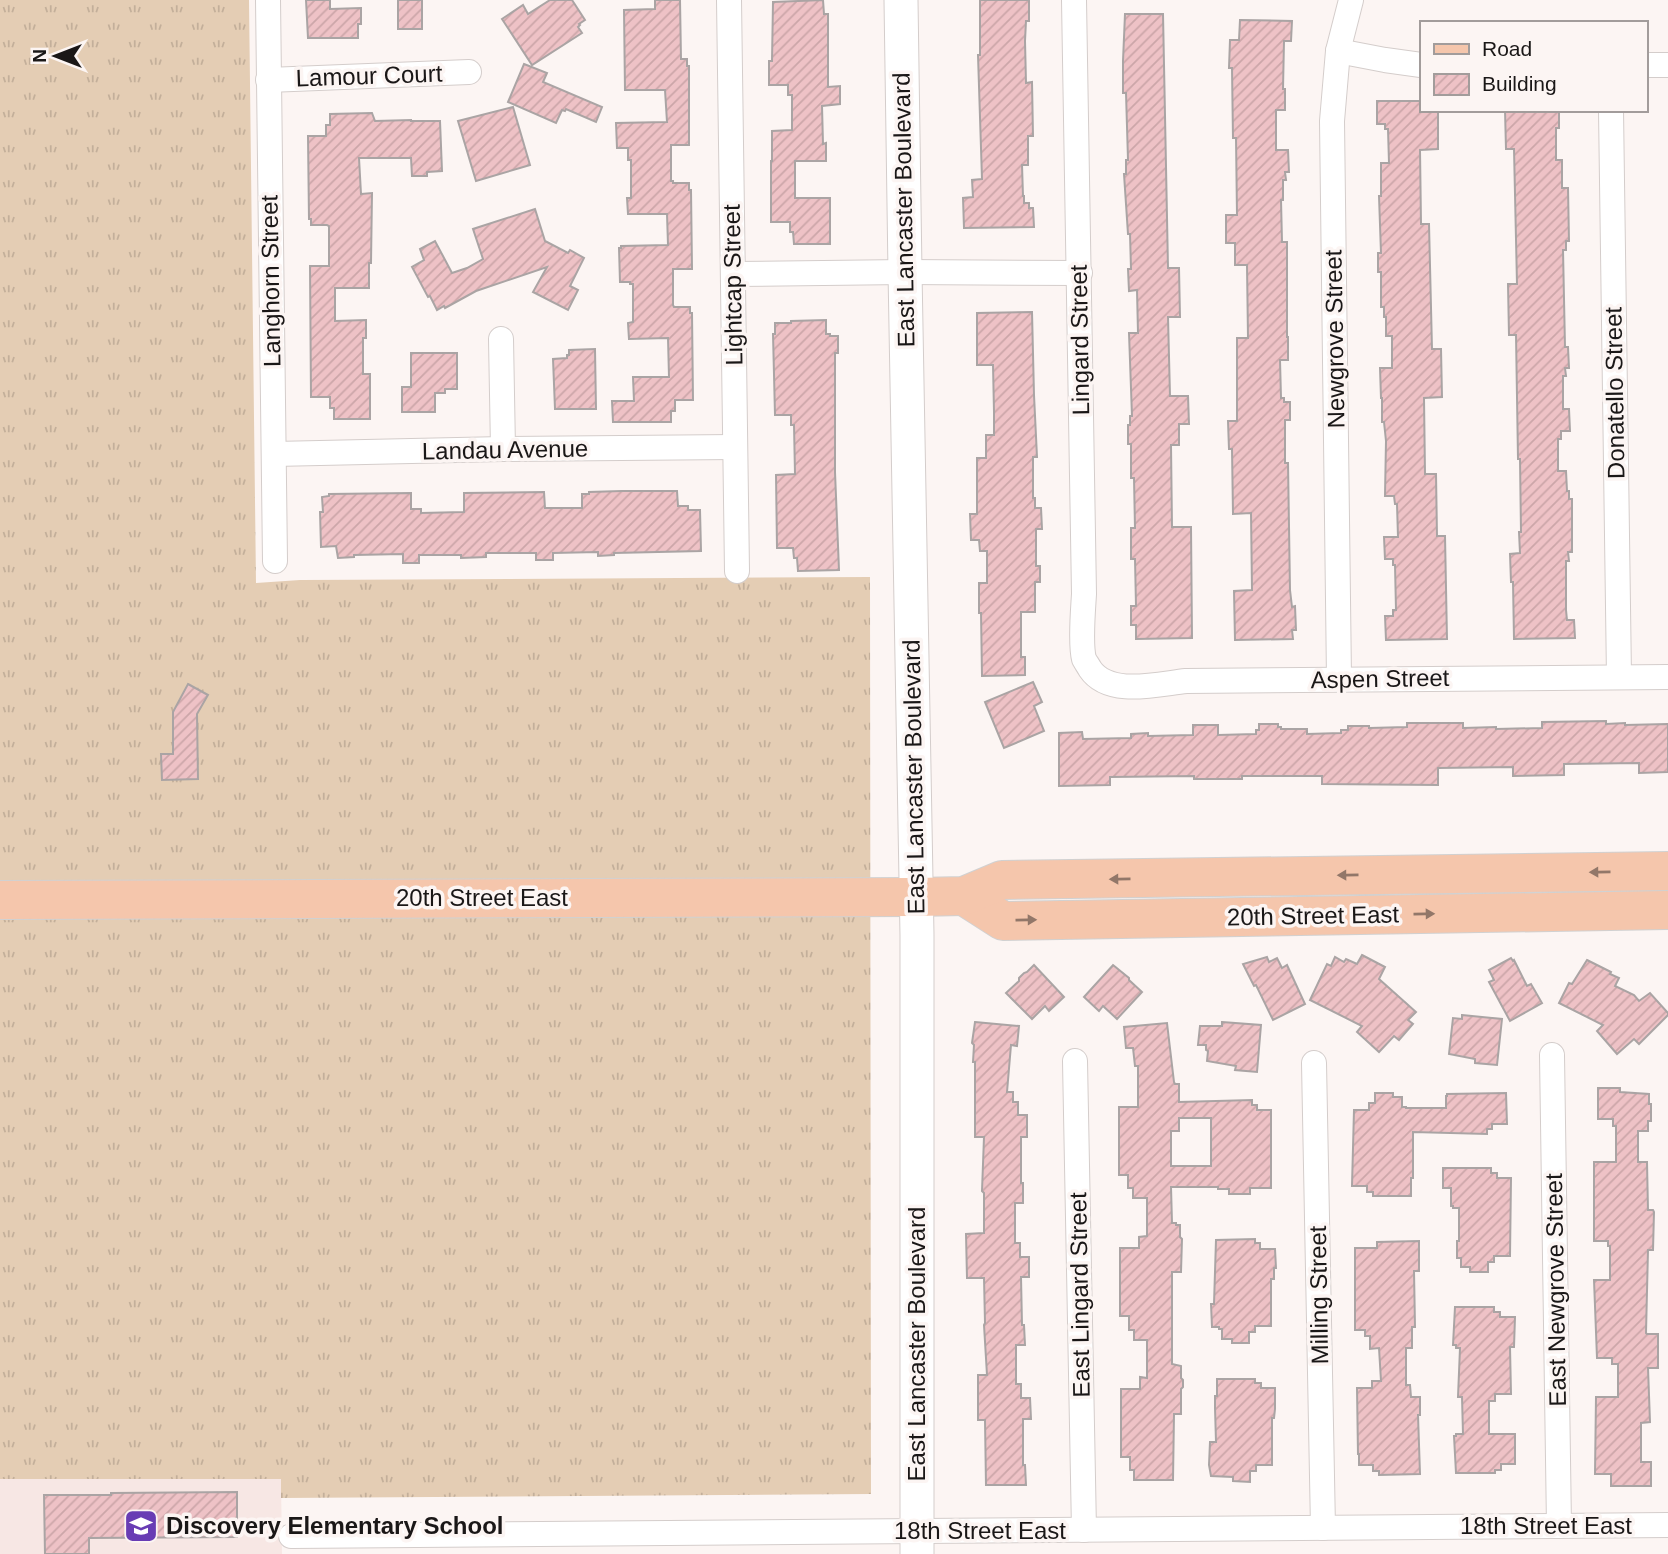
<svg xmlns="http://www.w3.org/2000/svg" width="1668" height="1554" viewBox="0 0 1668 1554" font-family="Helvetica,sans-serif">
<style>
.built{fill:#f7e7e4}
.grass{fill:url(#grass-tufts)}
.building{fill:url(#building-hatch);stroke:#aaa4a4;stroke-width:2;fill-rule:evenodd}
.lines{fill:none;stroke-linecap:round;stroke-linejoin:round}
.street-casing{stroke:#d4cdcb;stroke-width:26}
.secondary-casing{stroke:#d4cdcb;stroke-width:35}
.primary-casing{stroke:#d1d1d1;stroke-width:40}
.street{stroke:#fff;stroke-width:24}
.secondary{stroke:#fff;stroke-width:33}
.primary{stroke:#f5c6ac;stroke-width:38}
.oneway{fill:#927769}
.labels{text-anchor:middle;stroke-width:7;stroke-linejoin:round;paint-order:stroke}
.street-label{font-size:24px;fill:#1a1717;stroke:#fcf5f3}
.poi-label{font-size:24px;font-weight:bold;fill:#1a1717;stroke:#fcf5f3;text-anchor:start}
</style>
<defs>
<pattern id="grass-tufts" width="24" height="20" patternUnits="userSpaceOnUse" patternTransform="scale(1.75)"><rect width="24" height="20" fill="#e4cdb4"/><path d="M3 7l-1-3M5 7V3M7 7l1-3M15 17l-1-3M17 17v-4M19 17l1-3" fill="none" stroke="#c3af9a"/></pattern>
<pattern id="building-hatch" width="6" height="6" patternUnits="userSpaceOnUse" patternTransform="scale(1.75)"><rect width="6" height="6" fill="#eec2c6"/><path d="M-1 1l2-2M0 6l6-6M5 7l2-2" fill="none" stroke="#cca6a9"/></pattern>
</defs>
<rect width="100%" height="100%" fill="#fcf5f3"/>
<polygon class="built" points="0,1479 281,1479 282,1554 0,1554"/>
<polygon class="grass" points="0,0 249,0 256,583 300,580 870,577 871,1494 281,1498 281,1479 0,1479"/>
<g class="building">
<polygon points="306,0 330,0 330,9 361,8 361,24 358,24 358,38 308,38"/>
<rect x="398" y="0" width="24" height="29"/>
<polygon points="550,0 572,0 585,20 579,24 580,25 578,27 582,33 532,65 502,19 523,5 528,14"/>
<polygon points="655,0 680,0 681,59 687,59 687,66 689,66 689,145 671,145 671,181 673,181 673,183 689,183 689,190 691,190 692,269 673,269 673,305 674,307 690,307 690,313 692,313 693,400 675,400 675,411 671,411 671,422 613,422 612,401 634,401 633,377 669,377 668,338 629,339 628,323 633,322 633,284 630,284 630,282 620,282 619,248 621,248 621,246 668,245 667,214 628,214 627,198 631,198 631,160 628,160 628,148 617,148 616,123 667,122 665,90 625,90 624,10 655,9"/>
<polygon points="823,0 824,14 828,14 828,87 840,86 840,104 822,106 823,144 826,143 826,161 795,161 795,198 830,198 830,244 794,244 793,232 790,232 790,222 771,222 771,161 772,161 772,131 792,130 792,95 788,95 788,85 769,85 769,61 772,61 773,2"/>
<polygon points="980,0 1029,0 1029,21 1026,21 1025,41 1026,83 1032,82 1033,136 1028,136 1028,165 1022,165 1023,196 1024,196 1024,203 1029,203 1029,208 1033,208 1034,227 964,228 963,198 973,197 972,180 982,179 978,55 980,55"/>
<polygon points="1125,14 1163,14 1168,268 1179,268 1180,317 1168,317 1170,396 1188,396 1189,424 1179,424 1179,445 1171,445 1172,527 1191,527 1192,638 1136,639 1136,625 1131,625 1131,606 1136,606 1135,559 1131,559 1131,528 1135,528 1134,478 1131,478 1131,444 1128,444 1128,425 1130,425 1130,416 1132,416 1129,333 1138,333 1137,290 1129,291 1128,269 1131,269 1130,234 1128,234 1124,174 1126,174 1126,160 1128,160 1126,93 1123,93 1123,61"/>
<polygon points="1240,20 1292,21 1291,41 1284,41 1283,89 1285,89 1285,110 1276,110 1276,150 1288,150 1289,172 1285,172 1286,180 1283,180 1283,200 1281,200 1282,242 1287,242 1287,337 1288,337 1288,360 1280,360 1281,398 1284,398 1284,402 1290,402 1290,420 1285,420 1285,463 1288,463 1290,590 1292,607 1295,606 1296,630 1292,630 1293,639 1235,640 1234,591 1252,590 1251,513 1233,514 1232,449 1229,449 1228,421 1237,421 1237,338 1248,338 1247,265 1235,265 1235,243 1226,243 1226,215 1237,215 1236,138 1233,138 1232,68 1229,68 1230,40 1239,40"/>
<polygon points="524,64 547,73 543,82 602,107 596,122 566,109 565,111 562,110 556,123 508,102"/>
<polygon points="1377,101 1421,101 1421,110 1438,110 1438,149 1420,150 1421,224 1429,224 1432,349 1441,349 1442,397 1424,398 1425,474 1436,474 1437,536 1445,536 1447,639 1386,640 1385,616 1393,616 1393,610 1396,610 1395,565 1393,565 1393,559 1385,559 1384,537 1398,537 1397,504 1395,504 1394,496 1385,496 1386,441 1384,422 1382,422 1382,398 1381,398 1380,368 1392,368 1392,336 1386,336 1386,317 1384,317 1384,307 1381,307 1381,272 1378,272 1378,253 1381,253 1379,196 1381,196 1381,163 1389,163 1388,129 1385,129 1385,124 1377,124"/>
<polygon points="513,107 530,165 476,181 458,121"/>
<polygon points="1505,110 1559,110 1559,128 1556,128 1556,160 1562,160 1562,188 1568,188 1569,241 1566,241 1566,250 1563,250 1565,347 1568,347 1569,368 1565,368 1566,376 1563,376 1563,409 1569,409 1570,431 1561,431 1561,439 1558,439 1558,471 1566,471 1567,491 1569,491 1569,499 1572,499 1572,552 1568,552 1569,561 1566,561 1566,610 1567,620 1574,620 1575,638 1514,639 1513,582 1511,582 1510,554 1520,553 1519,532 1521,532 1520,459 1518,459 1516,335 1509,335 1508,284 1517,284 1514,149 1506,149"/>
<polygon points="372,113 375,121 411,120 411,121 440,121 442,171 427,172 427,176 412,176 411,158 359,158 361,194 372,193 371,263 369,263 369,288 335,288 335,321 366,320 366,338 363,338 363,374 370,374 370,419 334,419 334,408 330,408 330,397 311,397 310,266 329,266 329,226 327,225 311,225 311,219 309,219 308,136 326,136 326,125 330,125 330,114"/>
<polygon points="535,209 545,241 568,253 570,250 584,258 570,286 578,290 568,310 533,292 547,267 476,291 445,308 444,306 437,310 430,296 428,297 412,267 424,260 420,249 435,241 452,273 467,268 483,259 473,229"/>
<polygon points="1032,312 1034,395 1037,457 1033,457 1033,498 1035,498 1035,508 1041,508 1042,529 1036,529 1036,566 1040,566 1040,582 1035,582 1035,612 1021,612 1021,657 1025,657 1025,675 982,676 981,613 979,613 979,583 987,583 987,551 980,551 979,540 971,540 970,514 977,514 977,458 986,458 986,435 994,435 994,412 993,365 977,365 977,313"/>
<polygon points="826,320 826,334 830,334 830,336 838,336 838,353 835,353 835,472 839,570 798,571 797,558 794,558 793,548 777,548 776,475 795,474 794,425 791,425 791,415 775,415 773,334 775,334 775,323 791,323 791,321"/>
<polygon points="595,349 596,409 555,409 553,359 567,358 567,355 569,355 569,350"/>
<polygon points="411,353 457,353 457,389 445,389 445,393 435,393 435,412 402,412 402,387 411,387"/>
<polygon points="622,491 677,491 678,506 688,506 688,510 700,510 701,551 614,553 614,555 598,556 598,552 553,553 553,560 536,560 536,553 486,553 486,557 461,558 461,555 419,555 419,563 403,563 403,554 354,555 354,557 338,558 336,546 321,547 320,512 323,512 322,497 329,496 329,494 411,493 411,509 421,509 421,513 464,512 464,493 544,492 545,508 582,508 582,494 589,494 589,492"/>
<polygon points="1033,682 1042,702 1034,706 1044,731 1004,748 985,702"/>
<polygon points="188,684 208,695 197,714 198,779 162,780 161,754 173,754 173,712"/>
<polygon points="1606,721 1606,724 1625,723 1625,725 1668,724 1668,772 1639,773 1639,763 1564,764 1564,775 1513,776 1513,767 1438,768 1438,785 1322,784 1322,776 1242,776 1242,779 1194,779 1194,776 1110,777 1110,785 1059,786 1059,733 1082,732 1083,739 1131,738 1131,734 1148,733 1148,736 1193,735 1193,725 1218,725 1218,735 1256,734 1256,730 1259,730 1259,724 1278,724 1278,727 1281,727 1281,729 1307,729 1307,734 1341,733 1341,730 1348,730 1348,726 1369,726 1369,728 1407,727 1407,723 1463,723 1463,728 1496,727 1496,729 1542,728 1542,722"/>
<polygon points="1362,955 1385,967 1379,979 1416,1012 1408,1020 1413,1024 1399,1040 1394,1036 1379,1052 1357,1032 1362,1026 1310,1000 1327,964 1331,966 1335,957 1344,962 1346,959 1357,964"/>
<polygon points="1267,957 1269,962 1277,958 1282,968 1287,965 1305,1004 1273,1020 1256,985 1254,986 1243,964"/>
<polygon points="1511,958 1513,961 1514,960 1527,986 1531,984 1542,1003 1510,1021 1489,982 1494,980 1489,970"/>
<polygon points="1587,960 1611,972 1610,974 1619,978 1615,986 1634,995 1639,1001 1650,993 1668,1013 1668,1015 1639,1044 1634,1039 1617,1054 1597,1031 1603,1025 1559,1003 1569,983 1572,984"/>
<polygon points="1034,965 1064,997 1049,1011 1045,1006 1032,1019 1006,993 1019,981 1019,978 1024,973 1027,972"/>
<polygon points="1113,965 1129,978 1129,980 1142,992 1117,1019 1103,1006 1099,1011 1084,997"/>
<polygon points="1462,1015 1502,1019 1497,1065 1475,1063 1475,1059 1449,1054 1453,1018 1462,1019"/>
<polygon points="975,1022 1019,1026 1017,1046 1011,1045 1007,1092 1013,1092 1013,1102 1018,1102 1018,1115 1027,1115 1027,1137 1021,1137 1021,1183 1023,1183 1023,1203 1015,1203 1015,1243 1020,1243 1020,1257 1029,1257 1029,1277 1021,1277 1022,1325 1024,1325 1025,1345 1016,1345 1016,1384 1021,1384 1021,1398 1030,1398 1031,1419 1023,1419 1023,1465 1025,1465 1026,1485 986,1485 985,1420 978,1420 978,1375 987,1375 984,1325 985,1323 984,1278 967,1278 966,1234 984,1233 984,1193 982,1191 984,1137 975,1137 975,1062 973,1062 974,1045 972,1043"/>
<polygon points="1222,1022 1261,1025 1257,1072 1235,1070 1236,1066 1207,1061 1208,1051 1206,1050 1206,1045 1198,1045 1200,1026 1222,1026"/>
<path d="M1167,1023l7,59 1,2h4v18l73,-2v5h5v5h14v78h-21v6h-21v-5h-11v-2h-47l1,36h4v2h4v12l2,2 -1,33h-9v92l9,2v12l2,2v7l-2,2v25h-7l-1,66h-39v-10h-4v-13h-9v-68h19v-12l7,1v-38h-13v-10h-5v-14h-9v-68h19v-11l8,-1v-38h-14v-10h-5v-13h-9v-68h19v-41h-3l-2,-18h-7l-2,-21zM1179,1118h32v48h-40v-35h8z"/>
<polygon points="1598,1088 1620,1088 1620,1092 1649,1094 1649,1104 1651,1104 1651,1121 1648,1121 1648,1131 1638,1131 1638,1162 1647,1162 1648,1210 1653,1210 1654,1212 1653,1250 1648,1250 1646,1333 1647,1334 1658,1334 1658,1368 1648,1368 1650,1422 1641,1423 1641,1462 1651,1462 1651,1486 1611,1486 1611,1474 1595,1474 1596,1397 1618,1397 1618,1364 1612,1364 1612,1358 1597,1358 1594,1280 1610,1280 1610,1246 1608,1246 1608,1241 1594,1241 1594,1162 1616,1162 1616,1126 1613,1126 1613,1119 1598,1119"/>
<polygon points="1375,1093 1393,1093 1393,1097 1402,1097 1402,1107 1406,1107 1406,1108 1446,1108 1446,1096 1447,1096 1447,1094 1506,1093 1507,1124 1492,1124 1492,1129 1487,1129 1487,1134 1413,1132 1413,1178 1411,1178 1411,1196 1373,1196 1373,1192 1367,1192 1367,1186 1352,1186 1354,1110 1369,1110 1369,1103 1375,1103"/>
<polygon points="1443,1168 1491,1168 1491,1173 1497,1173 1497,1178 1511,1178 1510,1256 1494,1256 1494,1262 1488,1262 1488,1272 1470,1272 1470,1267 1461,1267 1461,1258 1457,1258 1457,1241 1459,1241 1459,1208 1453,1208 1453,1206 1451,1206 1451,1188 1443,1188"/>
<polygon points="1255,1239 1255,1243 1260,1243 1260,1249 1275,1249 1276,1268 1274,1268 1274,1279 1271,1279 1271,1326 1255,1326 1255,1332 1249,1332 1249,1343 1232,1343 1232,1339 1222,1339 1222,1329 1219,1329 1219,1327 1212,1327 1211,1304 1214,1304 1216,1240"/>
<polygon points="1419,1241 1419,1271 1414,1271 1415,1327 1412,1327 1412,1348 1406,1348 1406,1385 1410,1385 1411,1397 1420,1397 1420,1415 1418,1415 1420,1474 1379,1475 1379,1471 1373,1471 1373,1465 1359,1465 1359,1454 1358,1454 1357,1388 1372,1388 1372,1381 1381,1381 1379,1348 1370,1349 1370,1336 1365,1336 1365,1330 1355,1330 1355,1248 1377,1248 1377,1242"/>
<polygon points="1455,1307 1494,1307 1494,1312 1500,1312 1500,1317 1515,1317 1514,1347 1510,1347 1511,1394 1495,1394 1495,1401 1489,1401 1489,1434 1515,1434 1515,1464 1501,1464 1501,1470 1495,1470 1495,1473 1456,1473 1454,1436 1456,1436 1456,1434 1463,1434 1462,1397 1458,1397 1460,1348 1456,1348 1456,1345 1453,1345"/>
<polygon points="1217,1379 1255,1379 1255,1383 1261,1383 1261,1388 1275,1388 1275,1409 1274,1418 1272,1418 1272,1465 1256,1465 1256,1471 1250,1471 1250,1482 1233,1481 1233,1477 1211,1476 1209,1465 1210,1442 1216,1442 1215,1408 1215,1396 1217,1396"/>
<polygon points="237,1492 237,1537 89,1538 89,1554 45,1554 44,1495 111,1495 111,1493"/>
</g>
<g class="lines">
<g class="street-casing">
<g id="street">
<polyline points="268,0 275,561"/>
<polyline points="729,0 737,571"/>
<path d="M1074,0l10,594c-1,17 -4,50 0,65 1,2 5,8 6,10 19,28 67,15 96,12l482,-4"/>
<polyline points="1338,51 1385,60 1421,65"/>
<polyline points="1645,65 1668,65"/>
<polyline points="268,80 469,72"/>
<polyline points="1611,110 1619,677"/>
<polyline points="733,274 905,272 1080,273"/>
<polyline points="501,339 503,449"/>
<polyline points="274,454 503,449 735,447"/>
<polyline points="1339,679 1332,121 1338,51 1351,0"/>
<polyline points="1552,1055 1559,1526"/>
<polyline points="1075,1061 1084,1530"/>
<polyline points="1314,1063 1323,1528"/>
<polyline points="291,1536 1668,1525"/>
</g>
</g>
<g class="secondary-casing">
<polyline id="secondary" points="901,0 905,272 917,935 917,1554"/>
</g>
<g class="primary-casing">
<g id="primary">
<polyline points="964,896 1003,921 1668,910"/>
<polyline points="0,900 916,897 964,896 1002,880 1668,871"/>
</g>
</g>
<use href="#street" class="street"/>
<use href="#secondary" class="secondary"/>
<use href="#primary" class="primary"/>
</g>
<defs><path id="oneway-solid" d="M-6-.8H1V-3.2L6.5 0L1 3.2V.8H-6Z" transform="scale(1.75)"/></defs>
<g class="oneway">
<use href="#oneway-solid" transform="translate(1600 872) rotate(179)"/>
<use href="#oneway-solid" transform="translate(1348 875) rotate(179)"/>
<use href="#oneway-solid" transform="translate(1120 879) rotate(179)"/>
<use href="#oneway-solid" transform="translate(1424 914) rotate(-1)"/>
<use href="#oneway-solid" transform="translate(1026 920) rotate(-1)"/>
</g>
<defs>
<g id="school-square" transform="scale(1.75)"><rect x="-9" y="-9" width="18" height="18" rx="4" fill="#683cb4" stroke="#fcf5f3"/><path d="M0-5L7-2L0 1L-7-2ZM-4 1L0 2.5L4 1V4Q0 6-4 4Z" fill="#fff"/></g>
</defs>
<g fill-rule="evenodd">
<use href="#school-square" x="141" y="1526"/>
</g>
<g class="labels">
<g class="street-label">
<text transform="translate(369 76) rotate(-2)" y="8">Lamour Court</text>
<text transform="translate(904 210) rotate(-91)" y="8">East Lancaster Boulevard</text>
<text transform="translate(271 281) rotate(-91)" y="8">Langhorn Street</text>
<text transform="translate(733 285) rotate(-91)" y="8">Lightcap Street</text>
<text transform="translate(1335 339) rotate(-91)" y="8">Newgrove Street</text>
<text transform="translate(1080 340) rotate(-91)" y="8">Lingard Street</text>
<text transform="translate(1615 393) rotate(-91)" y="8">Donatello Street</text>
<text transform="translate(505 450) rotate(-1)" y="8">Landau Avenue</text>
<text transform="translate(1380 679) rotate(-1)" y="8">Aspen Street</text>
<text transform="translate(914 777) rotate(-91)" y="8">East Lancaster Boulevard</text>
<text x="482" y="906">20th Street East</text>
<text transform="translate(1313 916) rotate(-1)" y="8">20th Street East</text>
<text transform="translate(1556 1290) rotate(-91)" y="8">East Newgrove Street</text>
<text transform="translate(1080 1295) rotate(-91)" y="8">East Lingard Street</text>
<text transform="translate(1319 1295) rotate(-91)" y="8">Milling Street</text>
<text transform="translate(917 1344) rotate(-90)" y="8">East Lancaster Boulevard</text>
<text x="1546" y="1534">18th Street East</text>
<text x="980" y="1539">18th Street East</text>
</g>
<g class="poi-label">
<text x="166" y="1534">Discovery Elementary School</text>
</g>
</g>
<rect x="1420" y="21" width="228" height="91" fill="#fcf5f3" stroke="#a29c9b" stroke-width="2"/>
<rect x="1434" y="44" width="35" height="10" fill="#f5c6ac" stroke="#a29c9b" stroke-width="2"/>
<text x="1482" y="56" font-size="21" fill="#1a1717">Road</text>
<rect x="1434" y="74" width="35" height="21" fill="url(#building-hatch)" stroke="#a29c9b" stroke-width="2"/>
<text x="1482" y="91" font-size="21" fill="#1a1717">Building</text>
<g transform="translate(56 56) rotate(270)" stroke="#fcf5f3" stroke-width="5" paint-order="stroke">
<path d="M0-5L12 26L0 18L-12 26Z" fill="#1a1717"/>
<text y="-10" font-size="19" font-weight="bold" text-anchor="middle" fill="#1a1717">N</text>
</g>
</svg>
